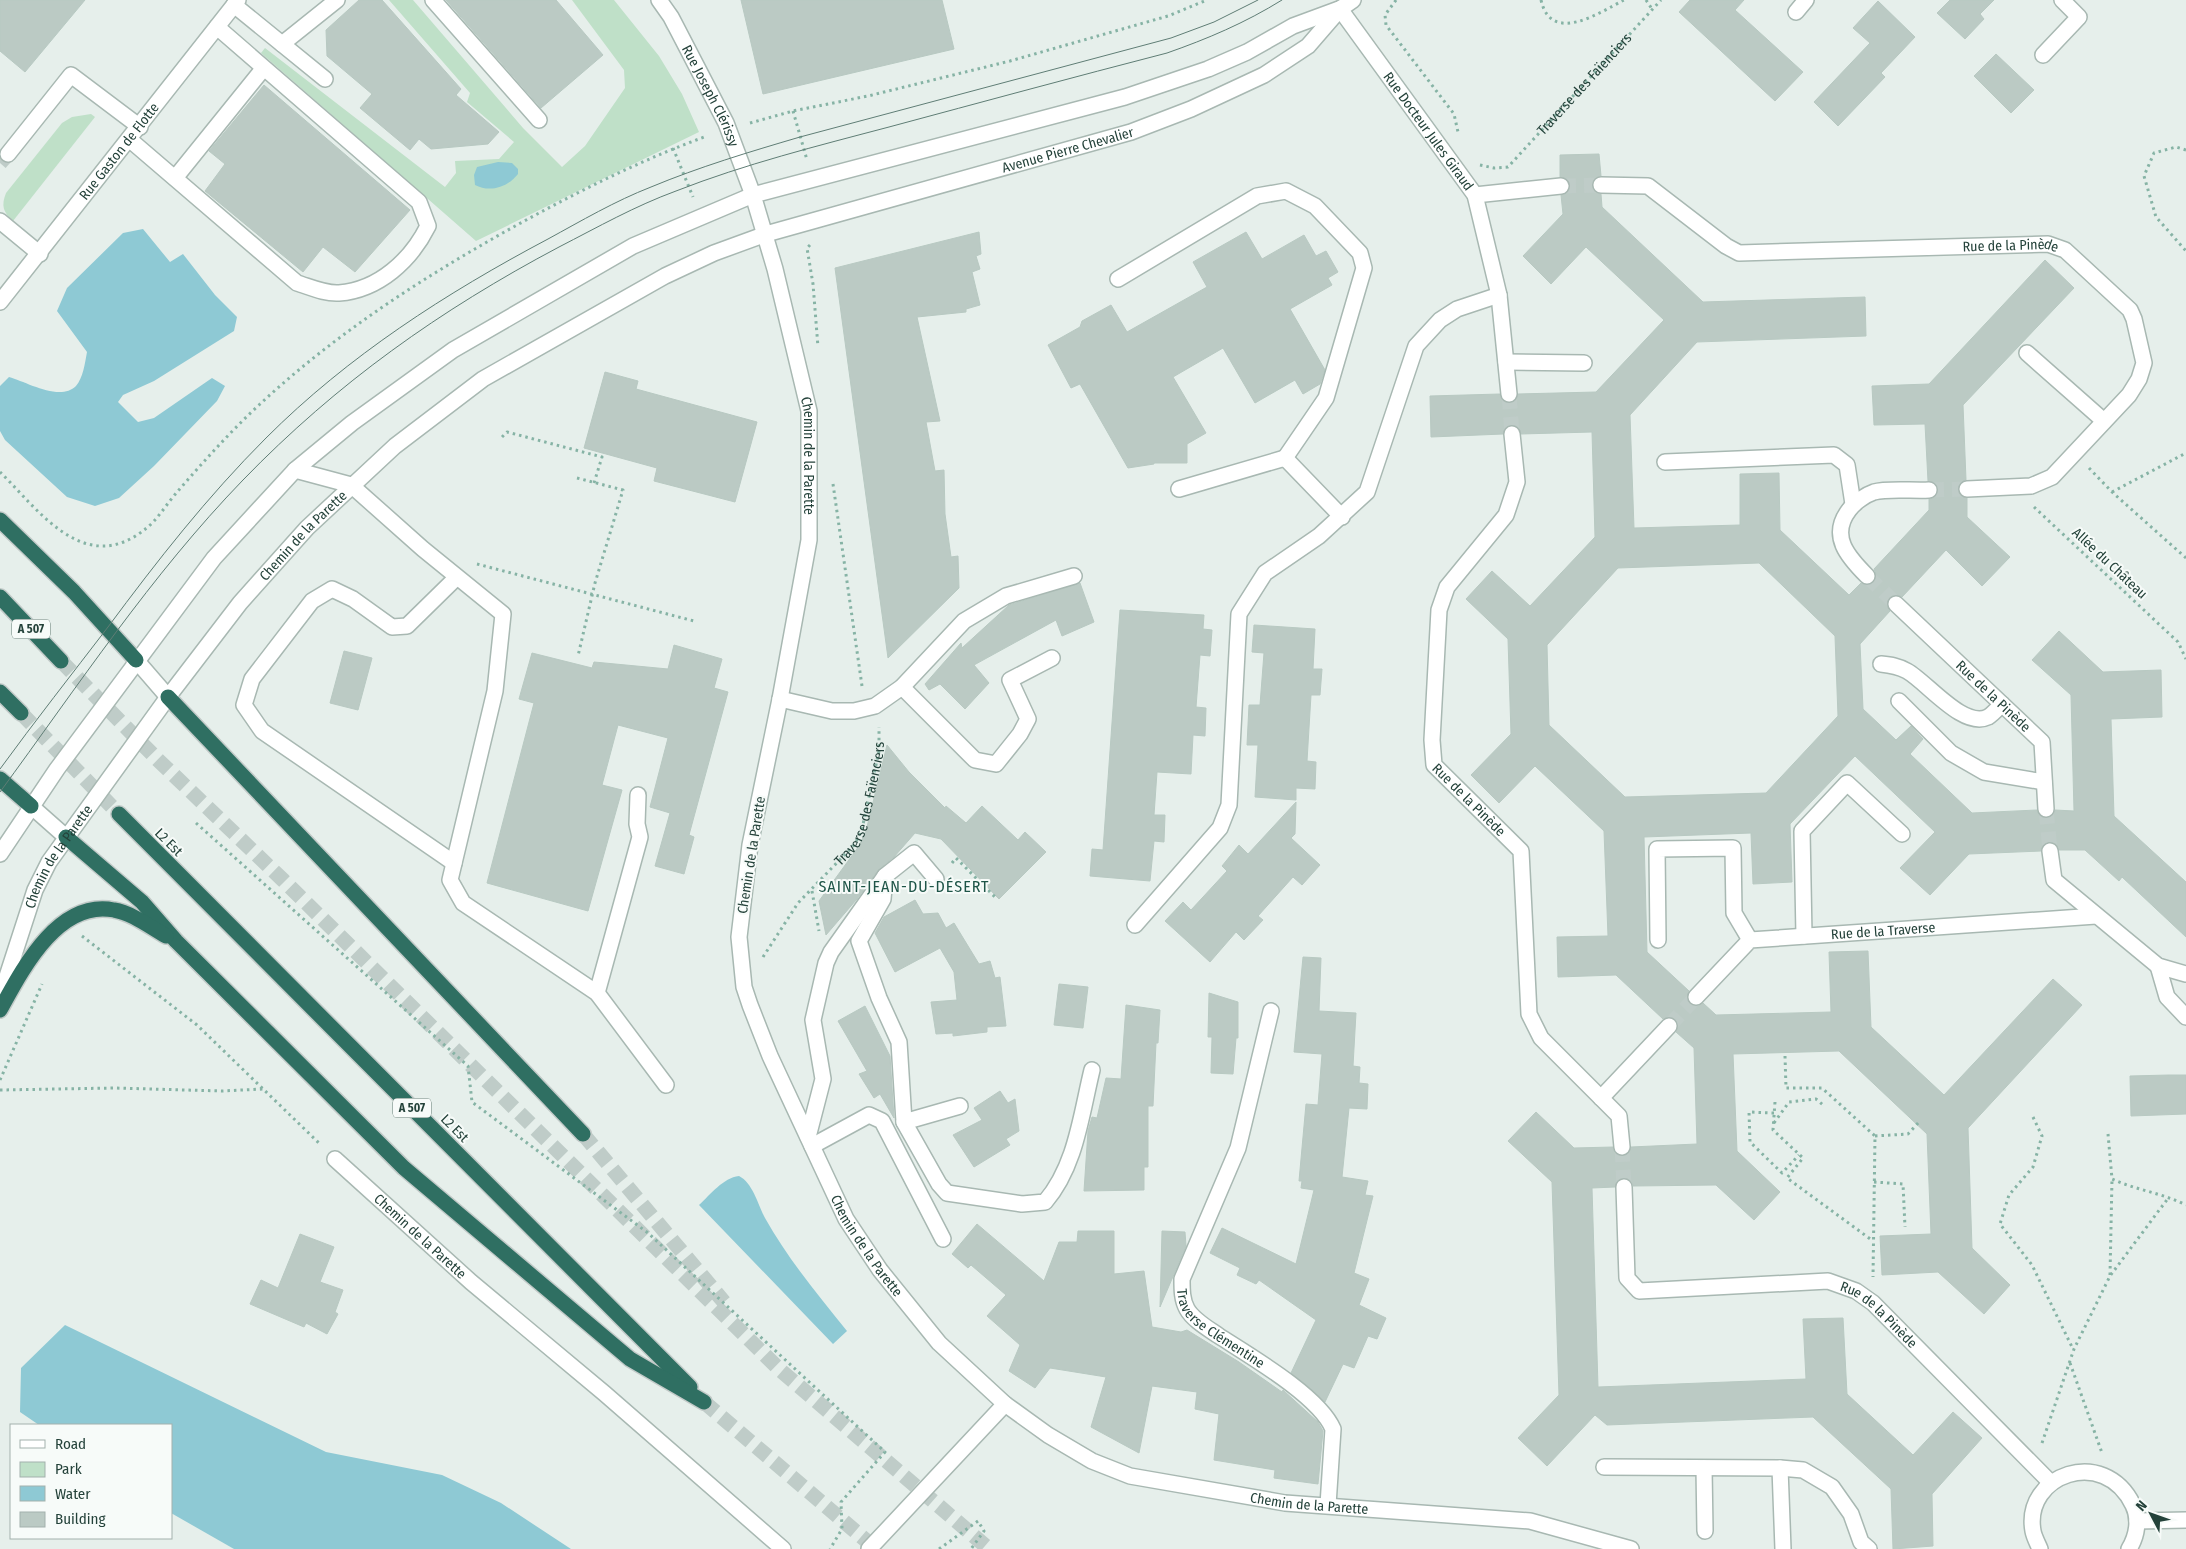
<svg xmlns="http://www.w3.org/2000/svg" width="2186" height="1549" viewBox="0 0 2186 1549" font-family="'Fira Sans Condensed',sans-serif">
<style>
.green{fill:#bfe0c8}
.water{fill:#8ec9d4}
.building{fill:#bbcac4;stroke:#b8c9c2;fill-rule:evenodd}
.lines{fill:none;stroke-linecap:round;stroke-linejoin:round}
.minor-tunnel{stroke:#bfccc8;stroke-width:15;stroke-dasharray:15 8;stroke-linecap:butt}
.highway-tunnel{stroke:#bfccc8;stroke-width:15;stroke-dasharray:15 8;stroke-linecap:butt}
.minor-casing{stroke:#a8b8b2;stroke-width:18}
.highway-casing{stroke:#c2cac8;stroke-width:18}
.path{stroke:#86b3a5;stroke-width:3;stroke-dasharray:2.5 4;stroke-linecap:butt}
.minor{stroke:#fff;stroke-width:15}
.highway{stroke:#2f6f62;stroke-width:15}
.tram{stroke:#5f7d75;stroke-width:1}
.labels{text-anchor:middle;stroke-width:4;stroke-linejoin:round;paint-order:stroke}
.shield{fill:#f7fbf9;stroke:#637a73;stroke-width:1}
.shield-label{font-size:12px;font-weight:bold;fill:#24423a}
.street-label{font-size:14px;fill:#24423a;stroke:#f7fbf9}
.quarter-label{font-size:16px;letter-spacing:1px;fill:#1f5548;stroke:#f7fbf9}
</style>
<rect width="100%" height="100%" fill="#e6efeb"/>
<g class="green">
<polygon points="389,0 413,0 523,128 562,167 585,146 625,88 624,70 572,0 614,0 659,56 682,94 699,132 476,241 261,53 265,48 445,187 456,173 455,161 499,159 514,142 467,102 470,93"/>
<path d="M91,114l4,3 -82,104c-10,-9 -12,-15 -7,-28l56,-70 10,-6z"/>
</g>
<g class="water">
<path d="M498,162l14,1 6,6v5c-10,13 -28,19 -43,11l-1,-10 3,-8z"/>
<path d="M143,229l27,33 13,-8 32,41 22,22 -3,14 -80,50 -31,14 -5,7 20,20 16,-4 58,-40 13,8 -8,15 -63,65 -35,32 -24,8 -28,-9 -62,-57 -5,-9v-45l9,-9c18,5 51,25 67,9 7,-8 9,-23 11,-34l-30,-41 10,-23 56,-55z"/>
<path d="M739,1176c14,7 19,29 26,42 23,41 53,77 82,113l-14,13 -134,-139c12,-11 24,-27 40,-29z"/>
<polygon points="65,1325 326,1452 442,1475 501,1503 571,1549 234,1549 171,1513 171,1425 39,1425 20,1412 21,1368"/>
</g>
<g class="building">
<polygon points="0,0 85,0 25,72 0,51"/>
<polygon points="359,0 382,0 461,89 456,95 499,132 488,144 431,149 419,139 410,150 360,108 372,94 327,56 326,30"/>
<polygon points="446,0 556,0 603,55 541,108"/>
<polygon points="741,0 942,0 954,49 763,94"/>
<polygon points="1690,0 1744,0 1735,10 1803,72 1775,101 1679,12"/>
<polygon points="1950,0 1994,0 1980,14 1984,19 1965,39 1937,13"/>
<polygon points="1878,1 1915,37 1881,73 1885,77 1838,126 1814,102 1870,43 1853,28"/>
<polygon points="1996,54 2034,90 2011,113 1974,76"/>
<polygon points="264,85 410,210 355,272 323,247 303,272 205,191 225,164 209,151"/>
<path d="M1599,154l2,22 -8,4 -1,5 4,8 5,1 1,13 101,95 162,-5 1,39 -169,6 -67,73 4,113 106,-3v-51l39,-1 1,57 69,65 12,-12 8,2 5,-3 2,-8 -2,-5 55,-59v-11l5,-1 4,-8 -1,-5 -9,-4 -3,-57 -51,1 -2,-39 57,-2 116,-124 29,28 -111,117 3,75 -7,4 -1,6 1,4 8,4v19l43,40 -28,29 -36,-36 -44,47 -4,-2 -8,2 -3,5 3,9 -30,33 3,65 33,31 15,-14 12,13 -13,15 62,59 65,-3 4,7 6,1 5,-2 3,-6 19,1 -3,-116 -39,-35 27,-29 44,41 58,-2 1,47 -51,2 3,97 72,66v55l-64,-60 -3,4 -34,-31h-26l-6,-8 -8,1 -4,8 -72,3 -39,41 -30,-27 35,-36 -80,-76 -65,68 2,58 -39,2 -2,-51 -107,4 3,115 42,39 -2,8 3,5 8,2 5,-3 13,12 115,-3 -2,-60 39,-1 3,76 73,68 109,-116 29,26 -114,123 4,120 38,37 -26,29 -46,-42 -56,3 -2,-39 51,-2 -4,-100 -88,-83 -106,3 4,97 43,41 -26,28 -38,-35 -83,1 -1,-4 -8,-4 -5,1 -4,8 -23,1 6,199 208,-8 -3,-60 40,-1 4,76 66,61 40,-43 29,26 -50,56 1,52 -40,3 -2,-60 -78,-72 -206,8 -12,-10 -48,51 -29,-28 41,-43 -7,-213 -44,-41 28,-29 38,36 39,-1 2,6 7,3 6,-2 3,-7 66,-3 -3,-96 -18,-16 2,-8 -2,-4 -5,-3 -8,2 -47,-44 -58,2 -1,-40 51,-1 -4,-105 -69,-65 -36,37 -28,-28 40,-41 -3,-95 -42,-40 26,-28 38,35 65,-69 -3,-105 -71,2 -2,-6 -7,-3 -6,2 -3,7 -72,3 -1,-41 70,-2 2,6 7,3 6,-2 3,-7 78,-2 68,-72 -78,-73 -35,37 -28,-28 40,-42 -2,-19 6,-2 3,-7 -2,-6 -8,-3v-22zM1759,563l76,73 3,80 -72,77 -141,4 -76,-72 -2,-80 71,-77z"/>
<polygon points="979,232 981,254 976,256 980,269 972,272 980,305 966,309 966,312 917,317 940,421 926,422 935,471 944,470 945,514 951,557 958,556 959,588 888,658 835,268"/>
<polygon points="1246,232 1262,259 1304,235 1316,256 1326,251 1338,272 1328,278 1332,285 1290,309 1325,370 1320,384 1303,394 1295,380 1255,403 1223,348 1173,377 1206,433 1187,444 1187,463 1154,463 1154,464 1128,468 1080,384 1071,388 1048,345 1080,327 1082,321 1111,305 1127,332 1207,287 1193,262"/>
<polygon points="605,372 638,381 636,389 757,422 735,502 654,481 657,468 584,448"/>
<polygon points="1080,583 1094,622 1062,636 1056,620 974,665 989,683 965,709 940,684 929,690 925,684 961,643 962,648 1009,605"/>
<polygon points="1120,610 1204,615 1203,629 1212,630 1210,656 1200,655 1196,707 1206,708 1205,736 1193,735 1191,774 1157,772 1154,815 1165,815 1164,842 1154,841 1150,881 1090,876 1092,849 1103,850"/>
<polygon points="1254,625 1315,629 1313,669 1322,669 1320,695 1311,695 1307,761 1316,762 1315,789 1296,788 1296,800 1255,797 1258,745 1247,745 1249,705 1260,705 1264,653 1252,652"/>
<polygon points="674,645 722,659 714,688 728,692 689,835 694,837 684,874 655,866 670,813 650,807 668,738 618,725 602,785 622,790 588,911 487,883 534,703 519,699 532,653 592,668 594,662 668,669"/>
<polygon points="344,651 372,658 358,710 330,703"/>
<polygon points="887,745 909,772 945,808 946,806 966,823 982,806 1018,840 1025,832 1046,852 999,899 941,839 915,833 894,857 878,870 857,899 826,935 819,901 859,846 866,831"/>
<polygon points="1296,802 1295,834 1291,838 1320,865 1302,885 1293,877 1258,916 1263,920 1244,940 1236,932 1210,962 1165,921 1183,902 1191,910 1227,871 1222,866 1239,845 1248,854"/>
<polygon points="915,900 923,914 938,913 946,928 954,923 979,964 990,961 995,978 1000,977 1006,1026 987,1027 987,1032 953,1036 953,1033 936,1034 931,1002 957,1000 954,972 940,948 895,972 875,933 884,917"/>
<polygon points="1303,957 1321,958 1319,1011 1356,1013 1353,1066 1360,1067 1359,1083 1368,1084 1367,1109 1349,1108 1342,1177 1368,1181 1365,1195 1373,1196 1354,1273 1369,1279 1359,1305 1386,1318 1377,1339 1368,1336 1354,1368 1343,1364 1325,1402 1291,1373 1316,1320 1259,1280 1256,1284 1237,1275 1240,1268 1210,1253 1222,1228 1296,1264 1314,1190 1301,1188 1302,1181 1299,1181 1306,1104 1318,1105 1322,1054 1294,1052"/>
<polygon points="1059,984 1088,987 1083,1028 1054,1025"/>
<polygon points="1209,993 1238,1002 1238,1038 1236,1038 1233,1074 1211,1073 1212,1037 1208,1037"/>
<polygon points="1126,1005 1160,1010 1158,1043 1156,1043 1153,1106 1148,1106 1148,1167 1144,1167 1144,1190 1084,1191 1088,1131 1092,1117 1097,1118 1106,1078 1121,1079"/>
<polygon points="865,1006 890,1056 894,1118 880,1094 874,1098 859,1074 867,1071 838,1021"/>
<polygon points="2169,1075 2186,1075 2186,1114 2131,1116 2130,1076"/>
<polygon points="1000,1091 1008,1103 1015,1099 1019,1131 1006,1139 1010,1145 974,1167 953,1135 982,1120 974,1108"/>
<polygon points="977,1224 1044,1281 1059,1242 1077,1242 1078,1231 1114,1231 1114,1274 1144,1271 1152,1327 1181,1332 1187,1330 1239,1362 1282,1392 1283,1390 1318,1422 1323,1431 1318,1484 1274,1478 1275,1470 1214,1460 1219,1414 1195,1409 1197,1392 1152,1386 1139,1453 1091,1427 1106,1377 1050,1368 1035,1388 1009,1371 1020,1345 987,1316 1006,1295 971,1265 968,1268 952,1254"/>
<polygon points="1162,1231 1185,1232 1186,1246 1160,1307"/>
<polygon points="300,1234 334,1247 320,1282 343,1290 335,1312 338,1314 327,1334 306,1323 304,1327 250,1304 261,1280 278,1288"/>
</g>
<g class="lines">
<g class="minor-tunnel">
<polyline points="0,163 8,154"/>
<polyline points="1561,186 1601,185"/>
<polyline points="1509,394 1512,434"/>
<polyline points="1929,490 1967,489"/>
<polyline points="1867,576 1896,604"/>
<polyline points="2046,809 2050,851"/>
<polyline points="1669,1026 1696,997"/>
<polyline points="1622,1147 1624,1187"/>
</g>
<g class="highway-tunnel">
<polyline points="61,661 157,759 283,880 779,1369 989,1549"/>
<polyline points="21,713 119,814"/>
<polyline points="583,1134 724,1302"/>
<polyline points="704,1402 876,1549"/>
</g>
<g class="minor-casing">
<g id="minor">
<polyline points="433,0 539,120"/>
<path id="s3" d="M659,0l12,17 55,106 27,72 22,74 34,142v129l-29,159 -30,146 -11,92 5,50 6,18 20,51 76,163 34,51 59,73 66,61 43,31 44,26 38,15 155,27 245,18 101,28"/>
<polyline points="234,5 325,79"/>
<path id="s4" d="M1340,9l135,186 24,100 10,99"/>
<polyline points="1796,12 1806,0"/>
<polyline points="282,44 337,0"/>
<polyline points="2043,55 2079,17 2062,0"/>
<path d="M129,139l168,144c13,4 28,11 42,10 40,-3 72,-33 89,-67l-9,-24 -202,-175"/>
<polyline points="8,154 71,75 140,127"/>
<polyline points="175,178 263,69"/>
<path id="s5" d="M1601,185l47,1 78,60 13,7 309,-9 17,6 65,60 4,9 10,44 -5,16 -10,16 -77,82 -21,9 -64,3"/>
<polyline points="1475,195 1561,186"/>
<polyline points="0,221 40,254"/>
<polyline points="1118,279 1257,196 1286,191 1315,206 1360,253 1364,268 1326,398 1285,458"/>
<path id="s6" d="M0,302l238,-302"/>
<polyline points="2027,353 2104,421"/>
<polyline points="1506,362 1584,363"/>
<path id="s7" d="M1512,434l5,48 -11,33 -59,72 -8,23 -7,130 2,25 87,86 8,163 12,24 78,78 3,31"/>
<polyline points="1665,462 1834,455 1847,465 1853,504"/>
<polyline points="295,470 351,485 423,549 503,614 495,691 450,880 463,903 597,993 666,1085"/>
<polyline points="1179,489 1285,458 1342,517"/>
<path d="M1867,576c-19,-19 -38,-40 -18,-66 5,-7 16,-15 25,-18 13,-4 40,-1 55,-2"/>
<path id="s8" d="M1896,604l146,138 4,67"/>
<polyline points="136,660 168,697"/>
<path d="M1881,664c10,1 17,2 26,7 20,11 56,58 81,46 5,-3 10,-9 14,-13"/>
<polyline points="902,687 975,760 996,764 1020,734 1028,719 1010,680 1052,658"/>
<polyline points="780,699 832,711 854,711 875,706 902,687 964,621 1006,596 1074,576"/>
<polyline points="1899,701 1951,753 1984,772 2044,782"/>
<polyline points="31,806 66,837"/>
<polyline points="2050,851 2054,880 2158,966 2186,974"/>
<polyline points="0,854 57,769 214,558 295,470 352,423 453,350 633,246 753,195 1125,97 1208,69 1247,52 1293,26 1339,9"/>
<polyline points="454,863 262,731 244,705 252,679 312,601 332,589 353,599 392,627 407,626 456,578"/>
<path d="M885,876l-2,23 -24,42 20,57 20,44 5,80 35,62 8,9 75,11 23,-2c31,-36 36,-87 47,-132"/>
<polyline points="1135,925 1220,828 1229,805 1239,614 1265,573 1319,536 1367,492 1416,346 1440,320 1457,309 1499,295"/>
<polyline points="1804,936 1802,831 1847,783 1902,834"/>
<polyline points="1658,940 1657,849 1733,848 1734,913 1750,940"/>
<polyline points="2158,966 2167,997 2186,1017"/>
<polyline points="597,993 640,837 637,824 638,795"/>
<path id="s9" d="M1696,997l54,-57 346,-24"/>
<path id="s10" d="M0,998l35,-108 14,-28 119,-165 72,-94 67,-75 88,-82 88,-67 182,-103 49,-23 52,-19 365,-102 60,-23 73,-34 44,-29 32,-37 13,-9"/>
<path id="s11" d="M1271,1011l-33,137 -56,131c0,11 0,21 5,30 6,11 22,20 32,27 31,20 100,60 114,93l-5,76"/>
<polyline points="1601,1098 1669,1026"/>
<polyline points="904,1122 960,1106"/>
<polyline points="808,1137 823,1079 813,1020 826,963 831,952 885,876 914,853 936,879"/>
<polyline points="812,1146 869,1115 882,1121 943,1239"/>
<path id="s12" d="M335,1159l136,123 133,111 179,156"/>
<path id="s13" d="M1624,1187l3,91 12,13 189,-10 28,10 17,12 178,180"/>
<polyline points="1604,1467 1780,1468 1783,1549"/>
<polyline points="1704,1468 1705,1531"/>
<polyline points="1780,1468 1803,1470 1832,1487 1851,1514 1861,1542 1869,1549"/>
<polyline points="2137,1521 2186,1520"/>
<polyline points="869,1549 1005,1404"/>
<path d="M2040,1549c-2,-5 -6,-12 -7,-18 -10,-56 71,-86 100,-26 7,14 4,31 -4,44"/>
</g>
</g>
<g class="highway-casing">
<g id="highway">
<polyline points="0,520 74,592 136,660"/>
<polyline points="0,597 61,661"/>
<polyline points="0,692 21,713"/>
<polyline points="168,697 583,1134"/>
<polyline points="0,779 31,806"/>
<polyline points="119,814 690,1387"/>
<polyline points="66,837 142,902 176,941 404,1168 630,1359 704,1402"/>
<path d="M0,1010c22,-40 58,-111 114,-100 18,3 36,17 52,26"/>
</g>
</g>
<g class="path">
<polyline points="1396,0 1385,15 1386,25 1454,114 1458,132"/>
<path d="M1541,0c10,45 58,13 83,0"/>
<polyline points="1646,0 1652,9"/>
<polyline points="793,111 807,160"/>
<polyline points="750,123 793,111 868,96 1010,61 1168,16 1207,0"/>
<polyline points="673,148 693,197"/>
<polyline points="2186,150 2176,147 2154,153 2144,176 2156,217 2186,251"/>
<path id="s1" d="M1480,165l14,3 14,-1 153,-167"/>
<polyline points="810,245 807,248 813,284 818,347"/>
<polyline points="502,437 507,432 602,457 594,483"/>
<polyline points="2089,468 2112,492 2186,558"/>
<path d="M0,472c28,27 62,75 104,74 14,0 29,-7 40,-16 13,-9 23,-27 34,-39 26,-30 52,-59 81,-86 77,-72 166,-129 258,-180 62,-34 124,-65 190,-89"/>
<polyline points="577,478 623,490 595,583 578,656"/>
<polyline points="833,484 862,686"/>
<polyline points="2112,492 2186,453"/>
<polyline points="2034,507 2178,642 2186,659"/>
<polyline points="477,564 694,621"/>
<polyline points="196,823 468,1066 472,1102 648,1233 885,1452 841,1502 842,1529 830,1549"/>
<polyline points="952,863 956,858 997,899"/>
<polyline points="812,891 819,931"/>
<polyline points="82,936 197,1025 321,1145"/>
<path id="s2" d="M763,957l35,-54 57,-59 7,-15 17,-78v-24"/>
<polyline points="1785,1056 1786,1088 1822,1088 1875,1136 1873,1277"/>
<polyline points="0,1080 42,984"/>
<polyline points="0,1090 114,1088 222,1091 263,1089"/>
<polyline points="1775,1102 1773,1130 1803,1158 1787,1178 1873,1241"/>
<polyline points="1774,1113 1749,1112 1750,1142 1782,1173 1799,1155"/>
<polyline points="2033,1117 2042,1136 2033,1167 2009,1195 2000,1224 2032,1265 2073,1349"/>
<polyline points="1774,1123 1789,1102 1816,1099 1823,1105"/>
<path d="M2108,1134l4,45c24,11 50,14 74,26"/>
<polyline points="1875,1136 1908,1134 1919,1122"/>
<polyline points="1874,1182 1903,1184 1905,1227"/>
<polyline points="2110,1275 2112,1179"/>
<polyline points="2070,1363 2102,1453"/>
<polyline points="2042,1443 2074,1349 2110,1276 2169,1197"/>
<polyline points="939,1549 978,1521 984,1531 971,1549"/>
</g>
<use href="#minor" class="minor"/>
<use href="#highway" class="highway"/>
<g class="tram">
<path d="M0,769c35,-48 72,-95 108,-142 49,-66 99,-130 158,-189 82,-82 180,-145 282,-199 33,-18 67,-38 103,-52 48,-20 98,-35 149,-50l371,-99 43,-16 44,-22"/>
<path d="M0,792c78,-106 151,-217 243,-312 94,-97 197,-170 316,-233 39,-20 76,-41 117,-56 69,-27 141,-45 213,-64 93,-25 185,-50 278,-74 40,-14 78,-30 115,-53"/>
</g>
</g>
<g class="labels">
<g class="shield">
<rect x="12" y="619.5" width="38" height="19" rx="4"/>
<rect x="393" y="1098.5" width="38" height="19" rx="4"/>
</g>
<g class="shield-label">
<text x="31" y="633">A 507</text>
<text x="412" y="1112">A 507</text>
</g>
<g class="street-label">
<text dy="5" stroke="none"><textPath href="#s1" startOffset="141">Traverse des Faïenciers</textPath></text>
<text dy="5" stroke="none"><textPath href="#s3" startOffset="109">Rue Joseph Clérissy</textPath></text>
<text dy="5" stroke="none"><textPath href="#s4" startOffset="151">Rue Docteur Jules Giraud</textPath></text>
<text dy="5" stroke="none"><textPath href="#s10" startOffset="1430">Avenue Pierre Chevalier</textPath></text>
<text dy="5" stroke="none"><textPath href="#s6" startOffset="192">Rue Gaston de Flotte</textPath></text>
<text dy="5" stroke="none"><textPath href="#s5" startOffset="432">Rue de la Pinède</textPath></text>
<text dy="5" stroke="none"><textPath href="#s3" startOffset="485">Chemin de la Parette</textPath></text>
<text dy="5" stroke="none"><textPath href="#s10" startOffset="559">Chemin de la Parette</textPath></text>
<text transform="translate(2110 563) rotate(43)" y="5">Allée du Château</text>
<text dy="5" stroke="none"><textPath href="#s8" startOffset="134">Rue de la Pinède</textPath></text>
<text dy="5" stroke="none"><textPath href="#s7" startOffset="405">Rue de la Pinède</textPath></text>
<text dy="5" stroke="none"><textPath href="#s2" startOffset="186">Traverse des Faïenciers</textPath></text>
<text transform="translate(169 842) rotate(45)" y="5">L2 Est</text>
<text transform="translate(751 855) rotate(-81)" y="5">Chemin de la Parette</text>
<text dy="5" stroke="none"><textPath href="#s10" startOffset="154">Chemin de la Parette</textPath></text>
<text dy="5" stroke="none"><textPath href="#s9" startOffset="212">Rue de la Traverse</textPath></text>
<text transform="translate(455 1128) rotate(45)" y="5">L2 Est</text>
<text dy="5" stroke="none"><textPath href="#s12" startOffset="115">Chemin de la Parette</textPath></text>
<text dy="5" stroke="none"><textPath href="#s3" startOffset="1310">Chemin de la Parette</textPath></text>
<text dy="5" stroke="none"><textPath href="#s13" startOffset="360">Rue de la Pinède</textPath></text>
<text dy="5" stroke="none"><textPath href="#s11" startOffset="351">Traverse Clémentine</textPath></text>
<text dy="5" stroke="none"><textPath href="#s3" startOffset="1848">Chemin de la Parette</textPath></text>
</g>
<g class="quarter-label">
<text x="904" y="892">SAINT-JEAN-DU-DÉSERT</text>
</g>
</g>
<rect x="10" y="1424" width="162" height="115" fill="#f7fbf9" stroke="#a3b1ad"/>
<rect x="20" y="1440" width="25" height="8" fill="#ffffff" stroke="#a3b1ad"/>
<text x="55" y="1449" font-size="15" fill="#24423a">Road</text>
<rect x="20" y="1462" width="25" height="15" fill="#bfe0c8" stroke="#a3b1ad"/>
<text x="55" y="1474" font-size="15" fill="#24423a">Park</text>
<rect x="20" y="1486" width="25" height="15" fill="#8ec9d4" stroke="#a3b1ad"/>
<text x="55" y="1499" font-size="15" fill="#24423a">Water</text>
<rect x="20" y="1512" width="25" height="15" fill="#bbcac4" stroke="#a3b1ad"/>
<text x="55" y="1524" font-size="15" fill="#24423a">Building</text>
<g transform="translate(2151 1514) rotate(311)" stroke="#f7fbf9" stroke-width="4" paint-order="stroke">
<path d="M0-4L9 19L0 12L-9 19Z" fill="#24423a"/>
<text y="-8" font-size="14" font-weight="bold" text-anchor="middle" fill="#24423a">N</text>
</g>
</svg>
